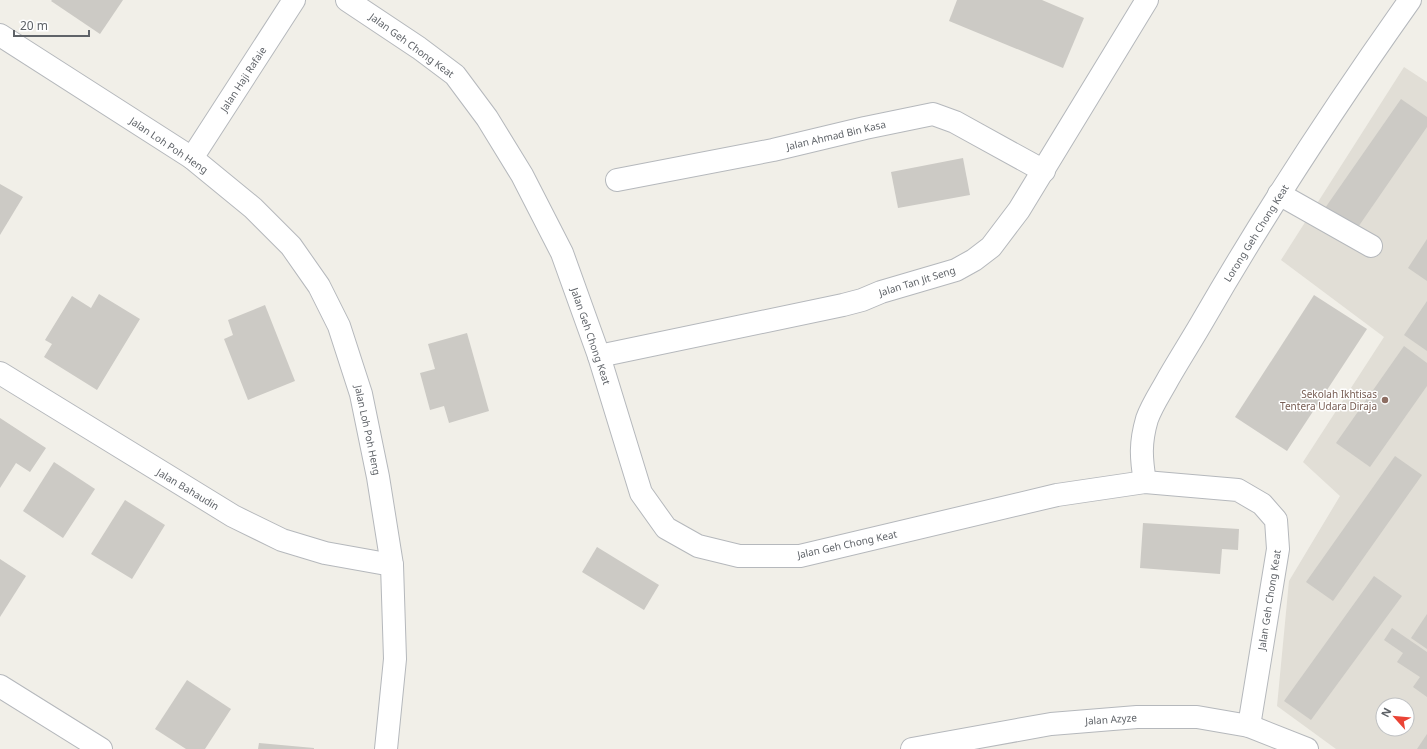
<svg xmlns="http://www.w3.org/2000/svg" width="1427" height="749" viewBox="0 0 1427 749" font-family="'Noto Sans',sans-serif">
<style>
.education{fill:#e1ded6;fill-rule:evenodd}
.building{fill:#cccac5}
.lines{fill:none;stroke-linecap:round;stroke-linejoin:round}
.minor-casing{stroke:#b5b8bc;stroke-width:24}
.minor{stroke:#fff;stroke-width:22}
.education-dot{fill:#8d6e63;stroke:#fff;stroke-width:1.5}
.labels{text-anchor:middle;stroke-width:3;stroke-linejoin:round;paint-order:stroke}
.street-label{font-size:10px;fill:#5f6368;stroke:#fff}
.education-label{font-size:10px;fill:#785e54;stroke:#fff;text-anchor:end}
</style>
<rect width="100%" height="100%" fill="#f1efe8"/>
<path class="education" d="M1404,67l23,15v667h-91l-59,-43 12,-125 51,-85 -37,-34 81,-125 -103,-77zM1383,705h24v24h-24z"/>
<g class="building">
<polygon points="52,0 123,0 100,34 51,1"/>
<polygon points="957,0 1042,0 1084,18 1063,68 949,21"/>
<polygon points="1401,99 1427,117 1427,127 1354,233 1323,211"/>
<polygon points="963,158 970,195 898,208 891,172"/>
<polygon points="0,184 23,197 0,235"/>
<polygon points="1427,239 1427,281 1408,268"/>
<polygon points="99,294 140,319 97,390 44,357 52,344 45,340 72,296 91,308"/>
<polygon points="1314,295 1367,329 1287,451 1235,417"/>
<polygon points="1427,301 1427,351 1404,335"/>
<polygon points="265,305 295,381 248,400 224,339 233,335 228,320"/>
<polygon points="467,333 489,411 449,423 444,406 430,410 420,373 435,369 428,344"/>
<polygon points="1404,346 1427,363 1427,386 1370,467 1336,443"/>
<polygon points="0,418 46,448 30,472 16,463 0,488"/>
<polygon points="1395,456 1422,475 1333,601 1306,582"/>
<polygon points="54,462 95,489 63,538 23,511"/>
<polygon points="125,500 165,525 132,579 91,554"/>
<polygon points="1143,523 1239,529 1238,550 1222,549 1220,574 1140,568"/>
<polygon points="597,547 659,585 644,610 582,572"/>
<polygon points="0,559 26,576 0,617"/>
<polygon points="1374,576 1402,596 1311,720 1284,701"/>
<polygon points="1427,614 1427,649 1411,638"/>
<polygon points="1392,628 1427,652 1427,697 1413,687 1420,677 1397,662 1403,653 1384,640"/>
<polygon points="187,680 231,709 205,749 186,749 155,729"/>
<polygon points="1427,734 1427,749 1417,749"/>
<polygon points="259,743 314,748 314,749 258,749"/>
</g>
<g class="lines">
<g class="minor-casing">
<g id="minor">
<polyline points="347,0 419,48 455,75 487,118 522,175 562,253 599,356 641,493 666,528 698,546 739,556 800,556 1057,495 1145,482 1238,490 1262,504 1276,520 1278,549 1249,726"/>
<polyline points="0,35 192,158 253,208 291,246 319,286 339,326 361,394 378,477 392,565 395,659 386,749"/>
<polyline points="192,158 294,0"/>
<polyline points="617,180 773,150 865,128 933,114 955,122 1044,171"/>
<polyline points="1279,194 1371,246"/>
<polyline points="599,356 843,305 862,300 881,292 956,270 974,260 991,247 1019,210 1147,0"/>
<polyline points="0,373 233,516 282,540 325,553 392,565"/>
<path d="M1145,482c-4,-24 -5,-39 2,-63 5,-14 14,-27 21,-40 12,-21 25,-41 37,-62 63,-109 132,-214 205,-317"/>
<polyline points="0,686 101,749"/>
<polyline points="912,749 1051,724 1137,717 1197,717 1249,726 1307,749"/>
</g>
</g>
<use href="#minor" class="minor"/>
</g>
<circle class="education-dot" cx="1385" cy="400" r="4"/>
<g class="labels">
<g class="street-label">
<text transform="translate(412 45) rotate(36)" y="4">Jalan Geh Chong Keat</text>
<text transform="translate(243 79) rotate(-57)" y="4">Jalan Haji Rafaie</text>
<text transform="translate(836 135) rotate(-13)" y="4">Jalan Ahmad Bin Kasa</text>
<text transform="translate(169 145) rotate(34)" y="4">Jalan Loh Poh Heng</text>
<text transform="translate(1256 233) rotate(-58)" y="4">Lorong Geh Chong Keat</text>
<text transform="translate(917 281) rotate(-17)" y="4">Jalan Tan Jit Seng</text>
<text transform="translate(591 336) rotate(71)" y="4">Jalan Geh Chong Keat</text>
<text transform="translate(368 430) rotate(78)" y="4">Jalan Loh Poh Heng</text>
<text transform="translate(188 489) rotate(31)" y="4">Jalan Bahaudin</text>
<text transform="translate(847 544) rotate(-12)" y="4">Jalan Geh Chong Keat</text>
<text transform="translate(1269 600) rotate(-81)" y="4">Jalan Geh Chong Keat</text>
<text transform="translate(1111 719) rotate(-4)" y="4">Jalan Azyze</text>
</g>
<g class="education-label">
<text x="1377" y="398">Sekolah Ikhtisas<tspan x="1377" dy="12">Tentera Udara Diraja</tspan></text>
</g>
</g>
<g transform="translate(1395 717) rotate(297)"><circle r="19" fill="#ffffff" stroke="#bfc1c3"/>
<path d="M0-3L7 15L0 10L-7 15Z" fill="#ea4335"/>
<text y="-6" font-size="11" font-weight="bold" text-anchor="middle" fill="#5f6368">N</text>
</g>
<path d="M14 30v6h75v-6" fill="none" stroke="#5f6368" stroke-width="2"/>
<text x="20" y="30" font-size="12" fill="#5f6368" stroke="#ffffff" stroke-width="3" paint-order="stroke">20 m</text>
</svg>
